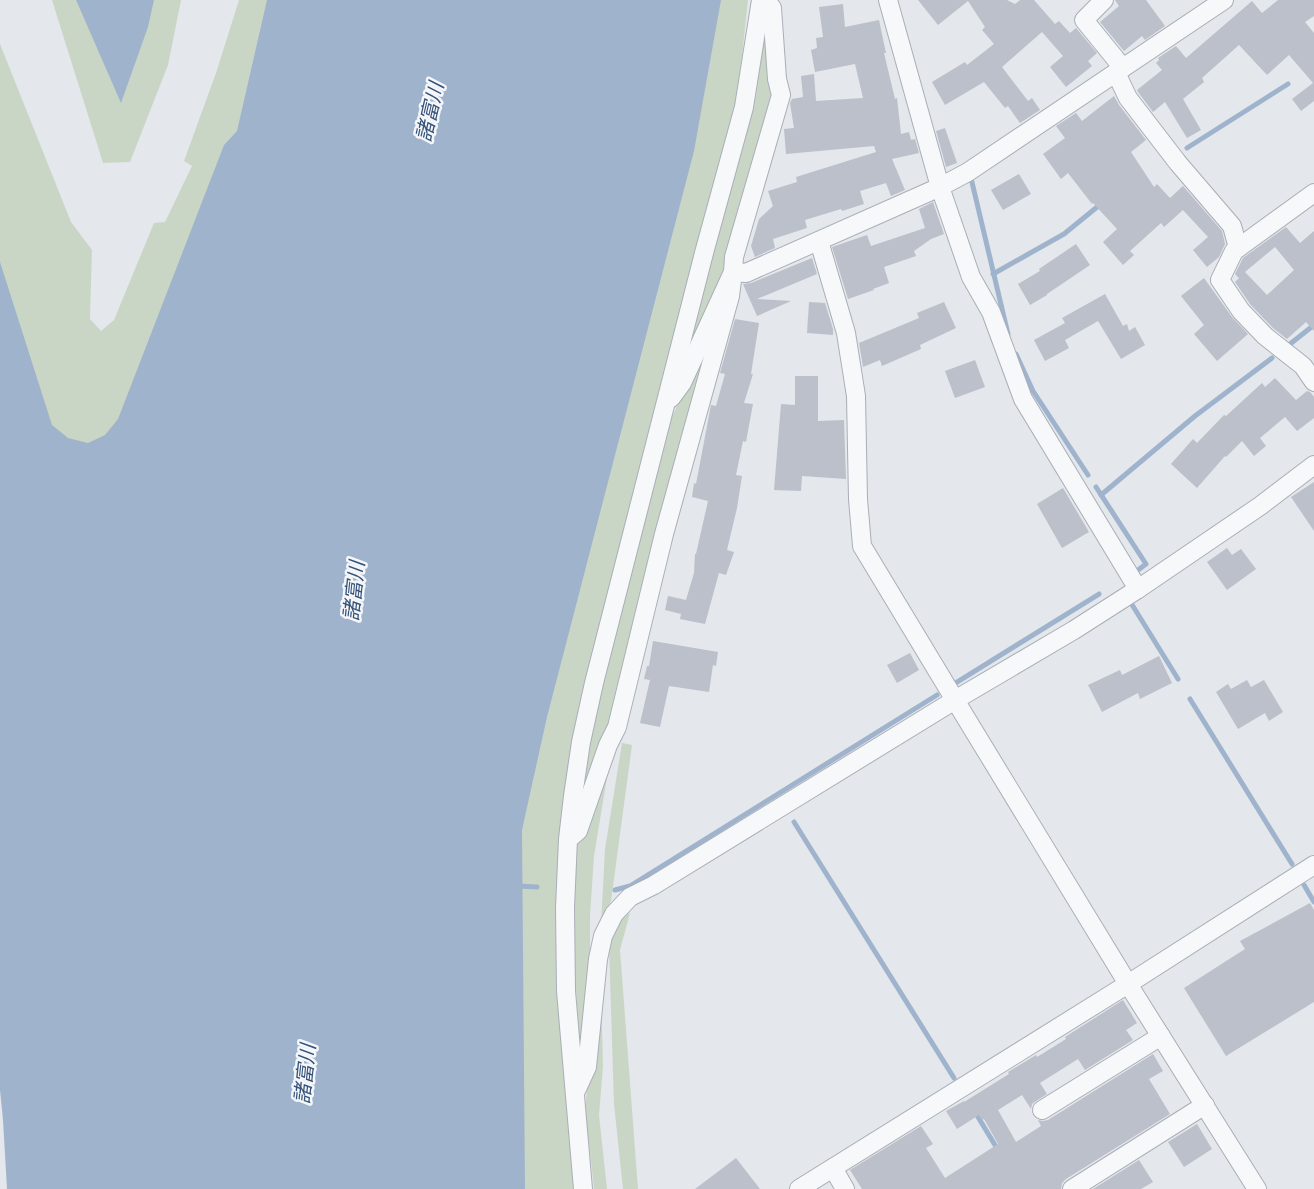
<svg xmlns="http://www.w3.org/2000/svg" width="1314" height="1189" viewBox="0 0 1314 1189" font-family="'Nunito Sans','Noto Sans JP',sans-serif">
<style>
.green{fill:#c9d6c5}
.water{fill:#9fb4cc}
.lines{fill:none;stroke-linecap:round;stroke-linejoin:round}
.stream{stroke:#9fb4cc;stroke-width:5}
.building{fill:#bbc0ca;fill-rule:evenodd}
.street-casing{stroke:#a9aeb7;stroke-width:20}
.street{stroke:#f7f8fa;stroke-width:18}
.labels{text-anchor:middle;stroke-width:5;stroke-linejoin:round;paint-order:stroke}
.water-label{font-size:20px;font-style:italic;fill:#34527a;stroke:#f4f6f9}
</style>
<rect width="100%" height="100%" fill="#e4e7ec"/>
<g class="green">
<polygon points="52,0 181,0 168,65 130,162 103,163"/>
<polygon points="239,0 280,0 254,111 130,422 72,478 0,303 0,44 71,222 92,250 90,319 101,331 114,320 154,223 165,222 192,166 184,161 216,73"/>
<polygon points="706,0 748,0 737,102 560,842 577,1189 500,1189 503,862"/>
<polygon points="766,10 774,102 720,290 677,381 756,96"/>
<polygon points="717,321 608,731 577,822 591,732 671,419"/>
<polygon points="622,743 632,745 611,901 601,924 605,849"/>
<polygon points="611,753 594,856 590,915 590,973 581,1060 573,948 577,846"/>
<polygon points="630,913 620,950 638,1189 623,1189 614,1104 609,945 620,918"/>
<polygon points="601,992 603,1066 599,1115 607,1189 594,1189 585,1106"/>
</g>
<g class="water">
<polygon points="76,0 154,0 148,27 121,103"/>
<polygon points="267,0 721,0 694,151 547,717 522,830 525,1189 7,1189 3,1120 0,1090 0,262 52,425 68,438 88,443 105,435 118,419 224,145 237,131"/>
</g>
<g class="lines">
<g class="stream">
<polyline points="1187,148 1288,84"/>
<polyline points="971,178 1008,334"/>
<polyline points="993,274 1064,234 1102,203"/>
<polyline points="1290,344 1314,325"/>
<polyline points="1016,354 1033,391 1088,475"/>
<polyline points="1096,487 1146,564 1138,570"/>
<polyline points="1101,495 1195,416 1272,358"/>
<polyline points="1131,603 1178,679"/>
<polyline points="957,682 1099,594"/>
<polyline points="1190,699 1292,864"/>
<polyline points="794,822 954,1078"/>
<polyline points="1304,885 1314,902"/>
<polyline points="518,886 537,887"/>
<polyline points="615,890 630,886 937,695"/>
<polyline points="975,1112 998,1150"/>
</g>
</g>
<g class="building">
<polygon points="918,0 1007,0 1015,4 1020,0 1034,0 1055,24 1059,21 1070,33 1076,28 1097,53 1088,61 1092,66 1066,87 1050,67 1063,56 1042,32 1002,67 1028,101 1032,98 1040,110 1020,123 1008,106 1005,108 984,82 945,105 932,82 965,62 967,65 994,44 982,30 985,27 968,1 938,25"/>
<polygon points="1115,0 1146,0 1165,26 1145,40 1142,36 1124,51 1100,22 1119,6"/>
<polygon points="1278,0 1314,0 1314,16 1305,22 1314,33 1314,101 1301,111 1292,99 1313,83 1289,55 1267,75 1239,45 1202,78 1204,82 1183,99 1201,130 1187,138 1165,102 1153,112 1138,92 1137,90 1162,70 1156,63 1159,60 1158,58 1176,46 1186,58 1252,1 1262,13"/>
<polygon points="843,4 845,27 879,20 886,53 884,53 895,99 897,98 901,134 909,132 911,140 915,139 919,153 892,159 905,190 891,196 886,183 860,191 864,204 842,211 841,209 805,220 807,228 773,239 775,248 755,257 751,246 759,219 773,206 768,191 797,182 796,177 876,152 874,146 786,154 784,129 794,128 790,103 792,99 803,97 801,76 814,74 816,101 863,98 855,64 815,72 811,50 817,48 816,38 823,37 819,7"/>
<polygon points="1114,96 1119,105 1146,140 1131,152 1154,187 1157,184 1170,198 1183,186 1222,231 1225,244 1219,257 1207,267 1193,250 1208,237 1183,210 1164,227 1161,223 1130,251 1134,255 1123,265 1103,242 1117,229 1093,203 1092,204 1068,173 1061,179 1043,154 1065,138 1056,126 1076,113 1082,121"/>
<polygon points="945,128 957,163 946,167 936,131"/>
<polygon points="1019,174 1031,194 1003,210 991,190"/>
<polygon points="933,202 944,234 931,239 914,251 916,256 884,267 889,283 873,289 874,290 848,299 832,247 867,235 871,246 925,228 919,209"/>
<path d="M1286,227l14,16 14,-12v100l-8,-9 -19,17 -14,-11 -23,-24 -15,-22 10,-10 -6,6 -4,-4 8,-16zM1275,247l19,23 -27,25 -22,-23z"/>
<polygon points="1076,244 1090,265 1047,294 1047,295 1030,305 1018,284 1040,271 1039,269"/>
<polygon points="812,258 817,274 757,299 791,301 757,316 743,284 751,283"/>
<polygon points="1204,278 1232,317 1248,334 1217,361 1194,334 1204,325 1181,296"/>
<polygon points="1105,294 1123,326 1127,324 1129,331 1135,327 1145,345 1121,359 1098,321 1065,340 1069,348 1045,361 1034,340 1065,323 1062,318"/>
<polygon points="809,302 825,303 833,329 833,335 807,333"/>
<polygon points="944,302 956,328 920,345 921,349 882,366 880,360 863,367 859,343 919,318 917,313"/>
<polygon points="735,319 759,323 751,374 753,374 744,403 753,404 746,442 743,441 736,475 742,476 737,508 727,550 734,552 726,575 719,573 705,624 680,619 681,614 665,610 668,596 686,600 694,573 695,554 696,554 708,501 692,497 694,483 696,484 711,405 716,406 725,374 720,373"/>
<polygon points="975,360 985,387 955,398 945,371"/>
<polygon points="795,376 818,376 818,421 844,420 846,479 802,476 801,491 774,490 781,404 795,405"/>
<polygon points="1275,378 1296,400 1307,391 1310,392 1314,397 1314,418 1297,431 1285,417 1260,438 1266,446 1254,456 1242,441 1226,457 1225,456 1197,488 1171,464 1193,439 1197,443 1224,415 1226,416 1262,383 1265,387"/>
<polygon points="1314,482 1314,531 1291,497"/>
<polygon points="1063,488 1089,532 1062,548 1037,504"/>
<polygon points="1227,548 1232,555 1241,549 1256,569 1227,590 1207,562"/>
<polygon points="653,641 718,652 716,666 713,665 709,692 669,686 660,727 640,723 650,680 644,679 647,666 649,666"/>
<polygon points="910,653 919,670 897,683 887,665"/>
<polygon points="1159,656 1172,683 1140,699 1138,693 1102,712 1088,685 1120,670 1122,675"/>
<polygon points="1247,680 1251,687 1264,680 1283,712 1269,721 1265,713 1238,729 1216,692 1228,684 1231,689"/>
<polygon points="1310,903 1314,910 1314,1002 1226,1056 1184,988 1245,949 1240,941"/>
<polygon points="1123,1000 1137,1023 1126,1030 1133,1040 1085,1070 1078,1059 1040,1083 1047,1094 1036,1101 1032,1104 1031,1109 1022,1095 998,1110 1016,1142 1041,1126 1038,1120 1043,1121 1048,1120 1153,1054 1163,1071 1149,1079 1170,1114 1066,1179 1062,1183 1061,1189 862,1189 850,1170 921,1126 933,1144 926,1148 945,1178 998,1144 984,1119 982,1120 979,1115 957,1129 946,1111 964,1101 964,1102 1009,1074 1008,1072 1036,1055 1037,1057 1066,1039 1065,1037"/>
<polygon points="1197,1124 1212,1149 1184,1167 1168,1142"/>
<polygon points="736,1158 760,1189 695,1189"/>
<polygon points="1139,1160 1153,1182 1141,1189 1093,1189"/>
</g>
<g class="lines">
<g class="street-casing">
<g id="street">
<polyline points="888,0 940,187 971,277 991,312 1023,399 1138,589"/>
<polyline points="1104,0 1084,20 1123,68"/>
<polyline points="1116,73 1128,98 1178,163 1232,226 1238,248"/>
<polyline points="1314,193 1234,251 1220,280 1241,311 1265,336 1303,366 1314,382"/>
<polyline points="819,241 846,333 856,396 858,499 862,546 955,700 1128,984 1257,1189"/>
<polyline points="671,398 682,383 733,272 734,257 781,95 777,79 772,8 766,0"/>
<polyline points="571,837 578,831 608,745 617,727 664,534 730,296 733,272 746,273 940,187 968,172 1224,0"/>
<polyline points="575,1093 587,1067 598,959 603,936 614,914 630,897 654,885 955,700 1074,630 1138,589 1260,506 1314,465"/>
<polyline points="1042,1110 1161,1036"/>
<polyline points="833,1168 845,1189"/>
<polyline points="583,1189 566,991 565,908 568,839 573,796 581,742 594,683 704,253 744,107 761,0"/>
<polyline points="799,1189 1128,984 1314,865"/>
<polyline points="1072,1189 1205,1105"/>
</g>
</g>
<use href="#street" class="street"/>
</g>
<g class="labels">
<g class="water-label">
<text transform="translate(430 112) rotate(-77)" y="7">諸富川</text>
<text transform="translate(354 591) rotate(-84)" y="7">諸富川</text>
<text transform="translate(305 1074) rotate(-84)" y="7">諸富川</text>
</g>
</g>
</svg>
